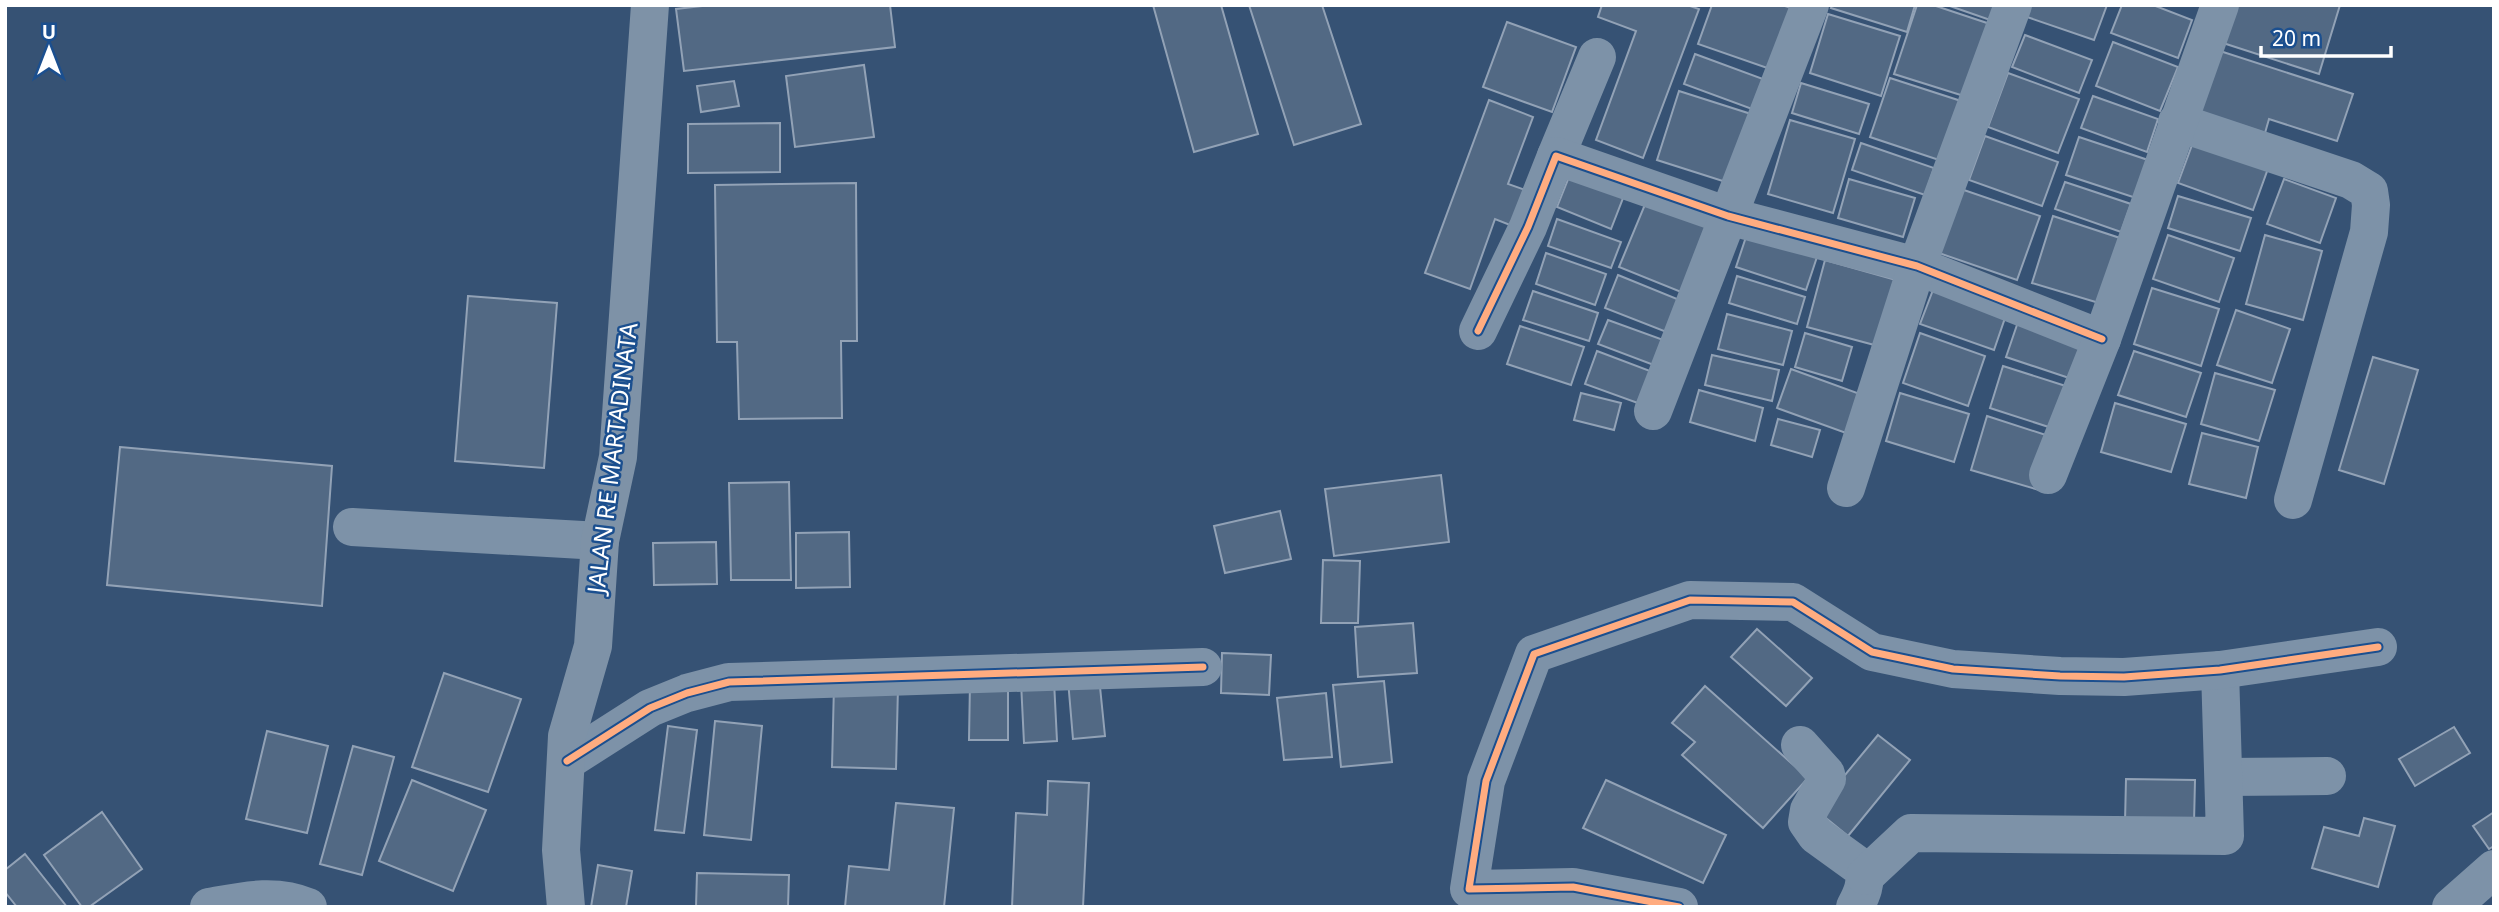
<svg xmlns="http://www.w3.org/2000/svg" width="2499" height="912" viewBox="0 0 2499 912" font-family="'Noto Sans',sans-serif">
<style>
.building{fill:#526984;stroke:#92a2b6;stroke-width:2}
.lines{fill:none;stroke-linecap:round;stroke-linejoin:round}
.minor{stroke:#7d92a8;stroke-width:38}
.highway{stroke:#7e92a7;stroke-width:38}
.cycleway-casing{stroke:#1b4f8f;stroke-width:11}
.cycleway{stroke:#ffac80;stroke-width:7}
.labels{text-anchor:middle;stroke-width:5;stroke-linejoin:round;paint-order:stroke}
.street-label{font-size:24px;fill:#fff;stroke:#1b4f8f}
</style>
<rect width="100%" height="100%" fill="#365274"/>
<g class="building">
<polygon points="711,5 890,5 895,47 684,71 676,9"/>
<polygon points="1153,5 1221,5 1258,134 1194,152"/>
<polygon points="1249,5 1322,5 1361,124 1294,145"/>
<polygon points="1602,5 1687,5 1699,9 1643,158 1596,140 1636,31 1598,17"/>
<polygon points="1712,5 1782,5 1794,9 1773,70 1698,44"/>
<polygon points="1832,5 1915,5 1907,32 1831,8"/>
<polygon points="1917,5 1933,5 1990,24 1967,97 1894,74"/>
<polygon points="1947,5 1999,5 1993,21"/>
<polygon points="2031,5 2107,5 2094,40 2027,17"/>
<polygon points="2122,5 2153,5 2192,20 2178,58 2111,33"/>
<polygon points="2232,5 2340,5 2319,74 2220,42"/>
<polygon points="1828,14 1900,36 1881,96 1810,73"/>
<polygon points="1507,22 1576,47 1552,112 1483,87"/>
<polygon points="2025,35 2092,60 2079,93 2012,67"/>
<polygon points="2113,42 2178,67 2160,111 2096,86"/>
<polygon points="2220,51 2353,94 2337,141 2269,119 2263,140 2198,119"/>
<polygon points="1695,54 1763,79 1752,109 1684,84"/>
<polygon points="864,65 874,137 795,147 786,76"/>
<polygon points="2008,73 2079,99 2058,153 1988,127"/>
<polygon points="1890,78 1961,101 1942,161 1870,137"/>
<polygon points="734,81 739,106 701,112 697,86"/>
<polygon points="1801,83 1869,104 1859,134 1792,113"/>
<polygon points="1679,91 1751,114 1729,183 1657,160"/>
<polygon points="2093,96 2158,119 2147,152 2081,128"/>
<polygon points="1489,100 1533,117 1508,184 1528,191 1515,227 1495,219 1470,289 1425,273"/>
<polygon points="1790,120 1855,139 1833,213 1768,194"/>
<polygon points="780,123 780,172 688,173 688,124"/>
<polygon points="1985,136 2058,162 2042,206 1969,180"/>
<polygon points="2079,137 2148,160 2136,198 2066,175"/>
<polygon points="2195,137 2270,163 2253,210 2178,183"/>
<polygon points="1861,143 1934,168 1925,195 1852,170"/>
<polygon points="1571,172 1625,193 1611,229 1557,207"/>
<polygon points="1849,179 1915,198 1903,237 1838,218"/>
<polygon points="2284,179 2336,198 2320,243 2267,224"/>
<polygon points="2065,182 2131,204 2121,232 2055,209"/>
<polygon points="856,183 857,341 841,341 842,418 739,419 737,342 717,342 715,185"/>
<polygon points="1958,188 2040,216 2017,280 1936,252"/>
<polygon points="2178,196 2251,218 2240,251 2168,228"/>
<polygon points="1646,202 1713,229 1686,294 1619,267"/>
<polygon points="2053,216 2120,238 2099,303 2032,283"/>
<polygon points="1557,219 1621,242 1611,268 1548,246"/>
<polygon points="1747,234 1817,257 1806,290 1736,267"/>
<polygon points="2168,235 2234,258 2219,302 2153,279"/>
<polygon points="2265,235 2322,251 2303,320 2246,304"/>
<polygon points="1546,253 1606,274 1595,305 1536,284"/>
<polygon points="1825,260 1896,280 1878,346 1807,327"/>
<polygon points="1618,275 1682,301 1669,333 1605,308"/>
<polygon points="1737,276 1805,297 1797,324 1729,303"/>
<polygon points="2152,288 2219,309 2201,366 2134,344"/>
<polygon points="1933,290 2006,315 1994,350 1920,324"/>
<polygon points="1533,291 1598,313 1589,341 1523,320"/>
<polygon points="468,296 557,303 544,468 455,461"/>
<polygon points="2236,310 2290,329 2272,383 2217,365"/>
<polygon points="1727,314 1792,331 1783,365 1718,349"/>
<polygon points="2019,319 2090,344 2078,381 2006,357"/>
<polygon points="1608,320 1669,342 1659,367 1598,344"/>
<polygon points="1520,326 1584,347 1571,385 1507,364"/>
<polygon points="1805,333 1852,347 1842,381 1795,367"/>
<polygon points="1920,333 1985,356 1968,406 1903,383"/>
<polygon points="1597,351 1658,374 1646,406 1585,384"/>
<polygon points="2134,351 2201,373 2186,417 2118,395"/>
<polygon points="1712,355 1779,370 1772,401 1705,385"/>
<polygon points="2373,357 2418,370 2384,484 2339,470"/>
<polygon points="2003,366 2075,389 2061,431 1990,408"/>
<polygon points="1791,369 1860,394 1846,433 1777,408"/>
<polygon points="2215,373 2275,390 2259,441 2201,424"/>
<polygon points="1699,390 1763,408 1755,441 1690,422"/>
<polygon points="1581,393 1621,403 1614,430 1574,420"/>
<polygon points="1900,393 1969,414 1954,462 1886,441"/>
<polygon points="2115,403 2186,424 2171,472 2101,452"/>
<polygon points="1987,416 2055,438 2039,490 1971,470"/>
<polygon points="1778,419 1820,430 1812,457 1771,445"/>
<polygon points="2202,433 2258,447 2246,498 2189,484"/>
<polygon points="120,447 332,466 322,606 107,585"/>
<polygon points="1441,475 1449,542 1334,556 1325,489"/>
<polygon points="789,482 791,580 731,580 729,483"/>
<polygon points="1280,511 1291,559 1225,573 1214,526"/>
<polygon points="849,532 850,587 796,588 796,533"/>
<polygon points="716,542 717,584 654,585 653,543"/>
<polygon points="1323,560 1360,561 1358,623 1321,623"/>
<polygon points="1413,623 1417,673 1358,677 1355,627"/>
<polygon points="1757,629 1812,678 1786,706 1731,657"/>
<polygon points="1222,653 1271,655 1269,695 1221,693"/>
<polygon points="444,673 521,699 488,792 412,767"/>
<polygon points="1099,677 1105,736 1073,739 1068,680"/>
<polygon points="1054,681 1057,741 1024,743 1021,682"/>
<polygon points="1384,681 1392,762 1341,767 1333,685"/>
<polygon points="970,682 1008,683 1008,740 969,740"/>
<polygon points="834,685 898,687 896,769 832,767"/>
<polygon points="1705,686 1808,778 1763,828 1682,755 1695,742 1672,723"/>
<polygon points="1326,693 1332,757 1284,760 1277,698"/>
<polygon points="715,721 762,726 751,840 704,835"/>
<polygon points="668,726 697,730 684,833 655,830"/>
<polygon points="2454,727 2470,753 2415,786 2399,759"/>
<polygon points="267,731 328,746 307,833 246,819"/>
<polygon points="1878,735 1910,760 1848,836 1816,810"/>
<polygon points="353,746 394,757 362,875 320,864"/>
<polygon points="2126,779 2195,780 2194,823 2125,822"/>
<polygon points="412,780 486,810 453,891 379,861"/>
<polygon points="1606,780 1726,835 1703,883 1583,828"/>
<polygon points="1048,781 1089,783 1083,907 1012,907 1016,813 1047,815"/>
<polygon points="896,803 954,808 944,907 845,907 849,866 889,870"/>
<polygon points="102,812 142,869 89,907 82,907 44,855"/>
<polygon points="2494,812 2494,846 2489,849 2473,826"/>
<polygon points="2364,818 2395,826 2378,887 2312,868 2324,827 2359,836"/>
<polygon points="25,854 67,907 17,907 5,892 5,870"/>
<polygon points="598,865 632,871 626,907 591,907"/>
<polygon points="697,873 789,875 788,907 696,907"/>
</g>
<g class="lines">
<g class="minor">
<polyline points="2177,122 2351,180 2369,191 2371,205 2369,232 2293,500"/>
<polyline points="1556,156 1597,57"/>
<polyline points="1478,331 1528,227 1556,156 1728,216 1917,266 2102,339"/>
<polyline points="1653,411 1810,5"/>
<polyline points="2048,475 2102,339 2220,5"/>
<polyline points="1846,488 1917,266 2013,5"/>
<polyline points="352,527 600,541"/>
<path d="M1800,745l26,29 1,5 -18,31 -2,12 9,13 47,34c4,14 -1,25 -8,38"/>
<polyline points="567,761 650,708 687,693 729,682 1203,667"/>
<polyline points="2224,777 2327,776"/>
<polyline points="1865,876 1911,833 2225,836 2220,670"/>
<path d="M209,907c33,-6 66,-14 99,0"/>
<polyline points="1679,907 1573,887 1469,889 1486,781 1534,654 1690,600 1793,602 1872,652 1953,669 2060,676 2124,677 2220,670 2378,647"/>
<polyline points="2451,907 2494,869"/>
</g>
<polyline class="highway" points="566,907 561,850 567,736 593,646 600,541 618,457 650,5"/>
<g class="cycleway-casing">
<g id="cycleway">
<polyline points="1478,331 1528,227 1556,156 1728,216 1917,266 2102,339"/>
<polyline points="567,761 650,708 687,693 729,682 1203,667"/>
<polyline points="1679,907 1573,887 1469,889 1486,781 1534,654 1690,600 1793,602 1872,652 1953,669 2060,676 2124,677 2220,670 2378,647"/>
</g>
</g>
<use href="#cycleway" class="cycleway"/>
</g>
<g class="labels">
<g class="street-label">
<text transform="translate(613 458) rotate(-83)" y="8">JALAN RE MARTADINATA</text>
</g>
</g>
<rect width="2499" height="912" fill="none" stroke="#ffffff" stroke-width="14"/>
<g transform="translate(49 49)" stroke="#1b4f8f" stroke-width="5" paint-order="stroke">
<path d="M0-5L12 26L0 18L-12 26Z" fill="#ffffff"/>
<text y="-10" font-size="19" font-weight="bold" text-anchor="middle" fill="#ffffff">U</text>
</g>
<path d="M2261 46v10h130v-10" fill="none" stroke="#ffffff" stroke-width="3.5"/>
<text x="2272" y="46" font-size="21" fill="#ffffff" stroke="#1b4f8f" stroke-width="5" paint-order="stroke">20 m</text>
</svg>
